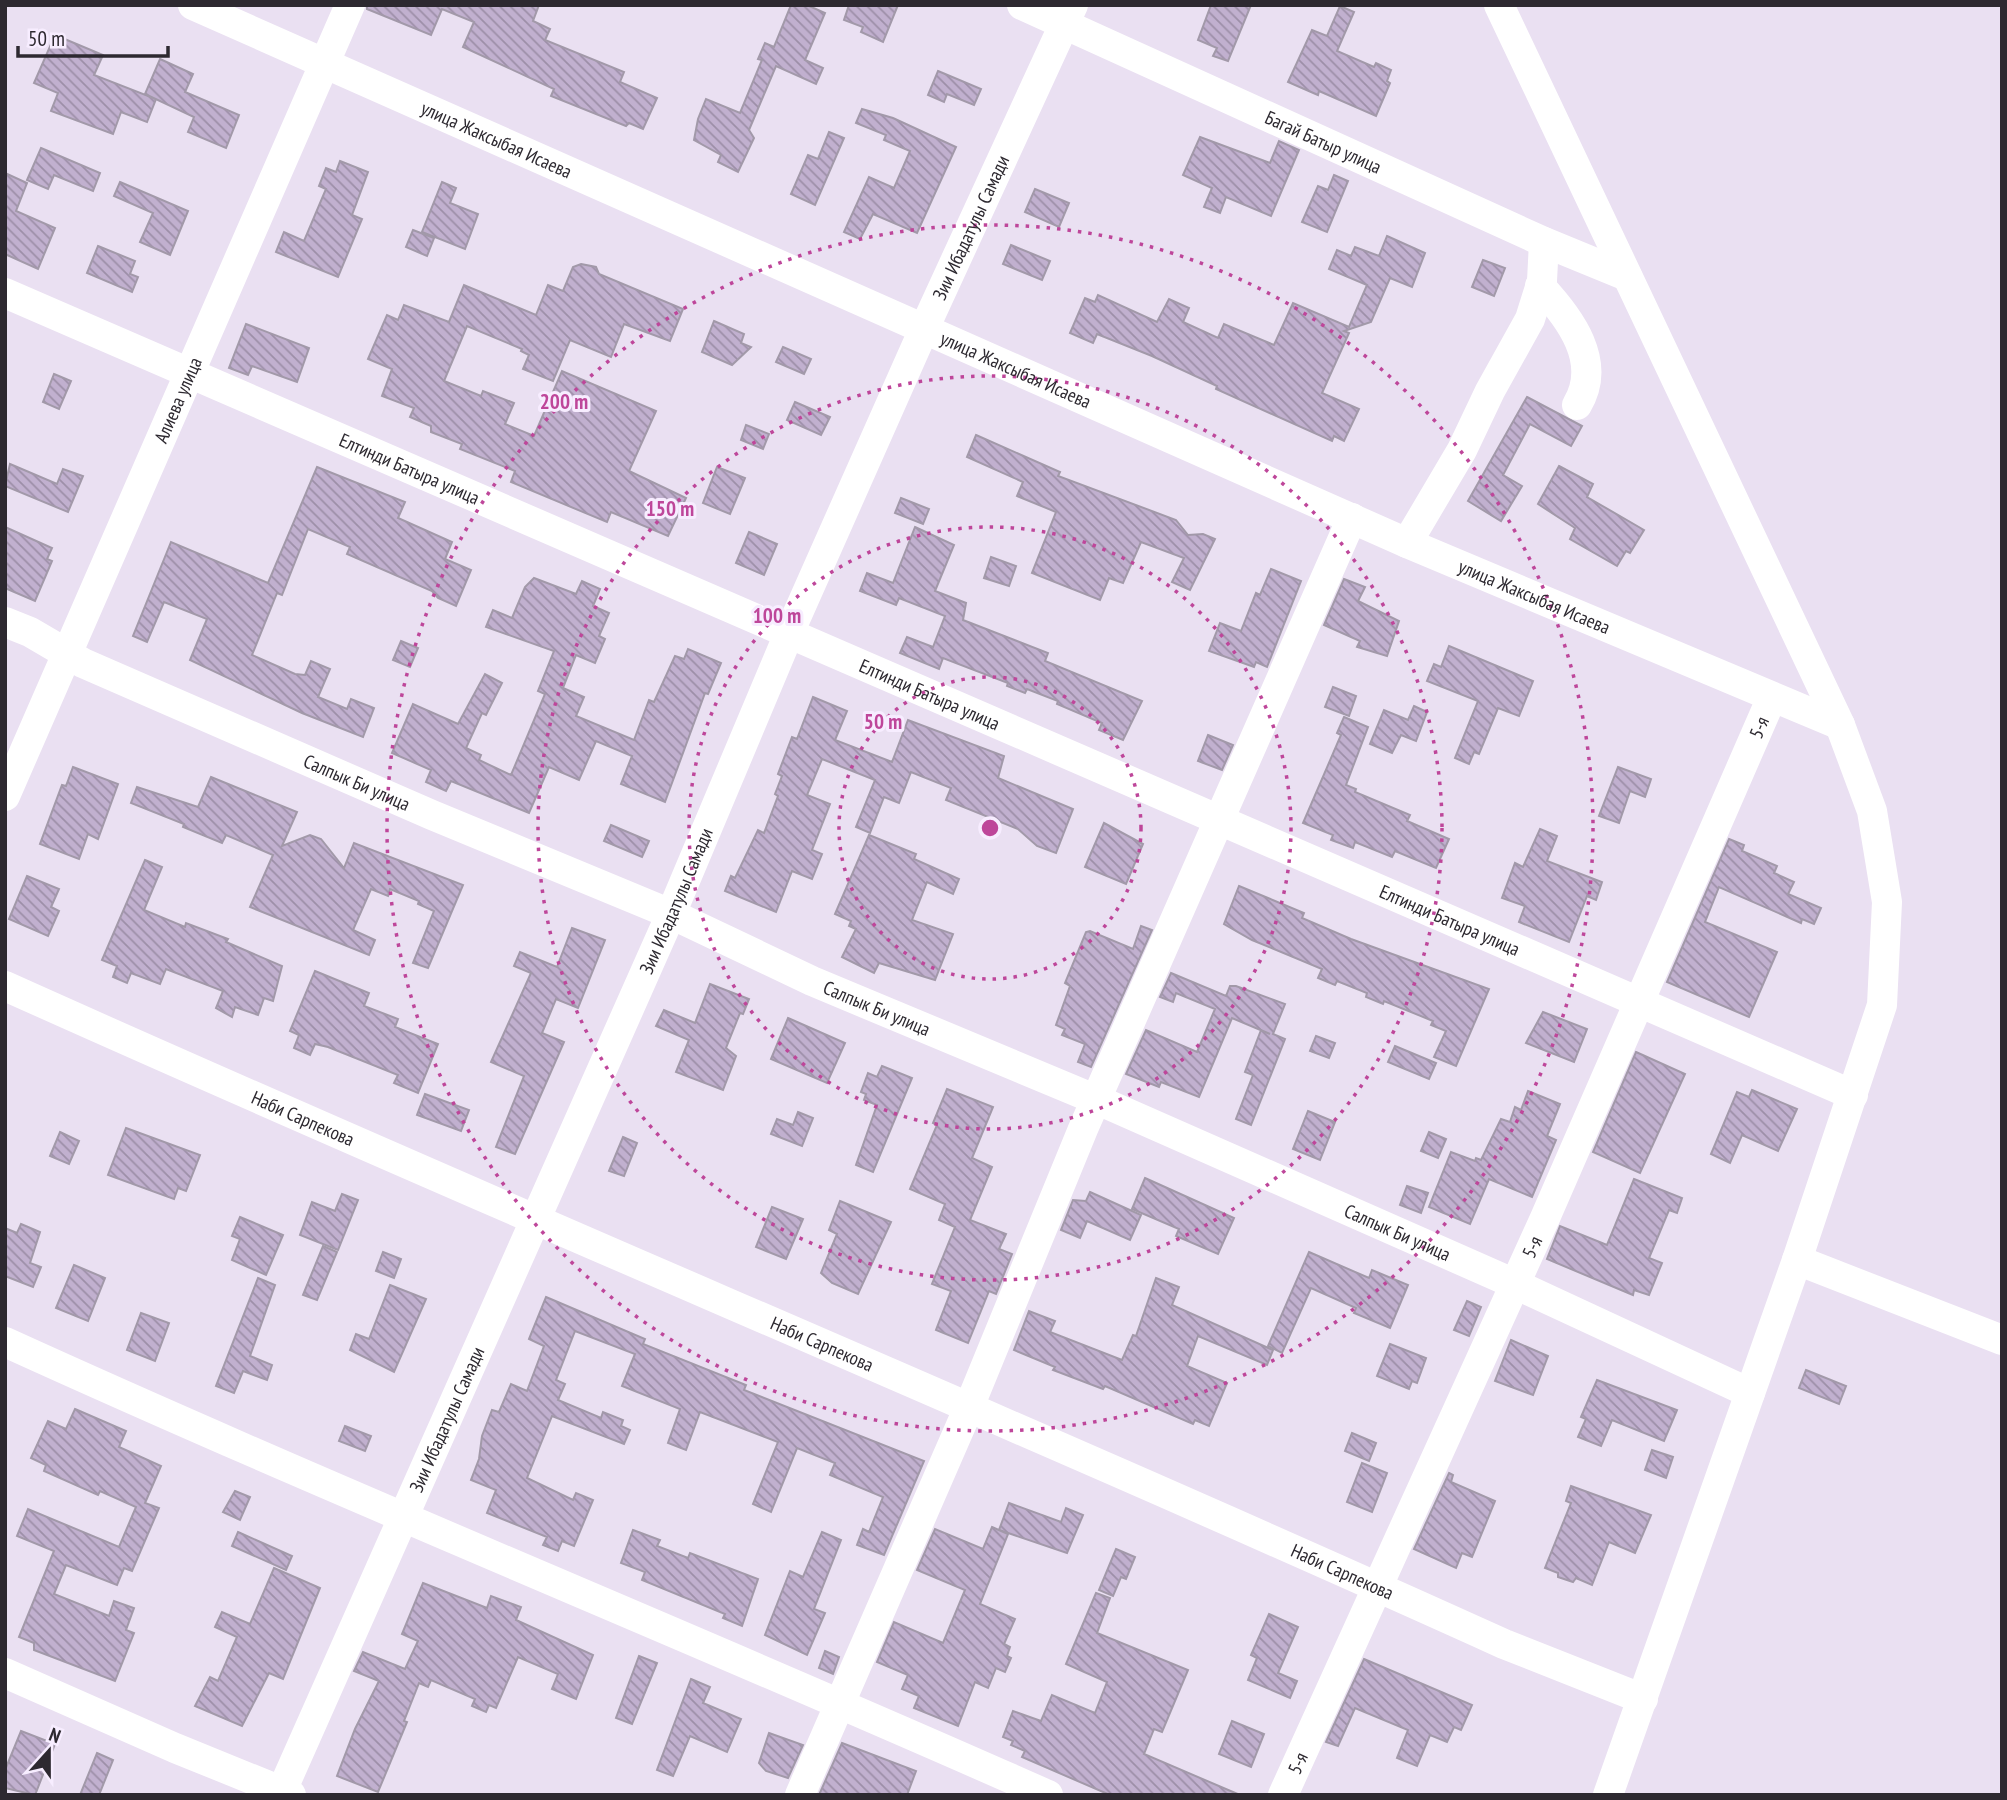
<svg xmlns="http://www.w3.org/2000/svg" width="2007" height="1800" viewBox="0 0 2007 1800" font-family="'PT Sans Narrow',sans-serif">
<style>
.building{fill:url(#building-back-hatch);stroke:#a299a9;stroke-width:2}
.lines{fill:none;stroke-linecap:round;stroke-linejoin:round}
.minor{stroke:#fff;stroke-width:30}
.ring{fill:none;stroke:#be469a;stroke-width:3.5;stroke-dasharray:3.5 7}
.labels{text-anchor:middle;stroke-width:6;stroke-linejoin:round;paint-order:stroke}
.street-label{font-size:19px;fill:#2d2930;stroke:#f7edff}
.centre{fill:#be469a;stroke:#f7edff;stroke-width:3.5}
.ring-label{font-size:21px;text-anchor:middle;font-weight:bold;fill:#be469a;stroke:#f7edff;stroke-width:6;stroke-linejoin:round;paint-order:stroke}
</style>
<defs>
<pattern id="building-back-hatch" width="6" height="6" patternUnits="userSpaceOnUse" patternTransform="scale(1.75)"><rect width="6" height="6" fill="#c1b0cf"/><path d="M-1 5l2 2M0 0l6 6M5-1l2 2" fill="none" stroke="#9d8fa8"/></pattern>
</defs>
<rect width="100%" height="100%" fill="#eae0f2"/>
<g class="building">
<polygon points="367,5 539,5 533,21 550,29 545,40 624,72 620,82 657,98 643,129 629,123 626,126 551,96 554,89 463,47 474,22 442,9 431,35 367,9"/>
<polygon points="791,5 807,5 825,13 805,60 823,68 816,84 776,66 749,130 754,138 738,172 718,162 721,155 694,140 698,119 706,99 740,113 762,60 758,59 765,43 774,47"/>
<polygon points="849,5 898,5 883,42 861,32 863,27 844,20"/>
<polygon points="1211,5 1251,5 1228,61 1213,56 1217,48 1198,40"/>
<polygon points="1340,6 1354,12 1337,51 1374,67 1376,63 1391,70 1387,81 1390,83 1376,116 1319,91 1318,95 1288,82 1312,30 1327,36"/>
<polygon points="55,35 103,55 94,75 156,99 147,122 121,112 113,134 51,111 58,93 34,83"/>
<polygon points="160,59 193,74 185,92 239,115 226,148 188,132 194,117 145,94"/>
<polygon points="938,71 981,89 974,105 947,94 944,102 928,95"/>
<polygon points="862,109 893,118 956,147 917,233 873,214 860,239 844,232 869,177 894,188 910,151 884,140 886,135 856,123"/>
<polygon points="829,132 844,138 815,205 791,194 808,155 818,159"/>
<polygon points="1200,137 1270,163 1279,141 1299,150 1271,216 1226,197 1220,213 1204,207 1212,188 1183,175"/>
<polygon points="41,148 100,173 93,191 54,175 48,189 27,180"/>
<polygon points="340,161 368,172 352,215 362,219 338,277 276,252 284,232 304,241 326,189 319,186 326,168 336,172"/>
<polygon points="5,173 27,183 16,211 55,228 38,269 5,254"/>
<polygon points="1334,175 1348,181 1327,232 1302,222 1318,186 1328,190"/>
<polygon points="120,182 188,211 170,255 140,242 153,213 114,196"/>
<polygon points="442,182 456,188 450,203 478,214 465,249 422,232"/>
<polygon points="1035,189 1069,203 1059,227 1025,212"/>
<polygon points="413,230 434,238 427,256 406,247"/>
<polygon points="1387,236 1425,253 1412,287 1390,278 1371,322 1344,331 1349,333 1322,393 1359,409 1344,441 1334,436 1332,441 1216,389 1217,386 1152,356 1097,334 1093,343 1070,333 1085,298 1095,302 1098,295 1157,322 1169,299 1189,308 1183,322 1218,338 1224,324 1274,345 1293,303 1349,327 1367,285 1329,269 1337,250 1351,256 1355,247 1379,256"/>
<polygon points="1011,245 1050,261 1042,280 1003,264"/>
<polygon points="98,246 135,261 130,274 138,277 132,292 87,273"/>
<polygon points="1483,260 1505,268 1494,296 1472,287"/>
<polygon points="581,264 596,267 599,274 683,309 670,341 624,324 611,357 570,340 553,381 523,369 529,355 521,351 522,349 467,326 444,381 481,396 483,391 514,403 505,424 534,436 562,371 656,411 629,471 686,498 668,536 611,512 607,522 511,482 515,471 460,449 462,444 431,432 431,426 410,417 414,408 382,396 392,369 368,359 387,315 398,320 404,305 449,322 464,285 536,315 548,285 563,291 573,267"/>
<polygon points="714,321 744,334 741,343 751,347 732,365 702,352"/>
<polygon points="246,324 309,348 297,382 252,366 248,375 229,368"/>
<polygon points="783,347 811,359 804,374 776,362"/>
<polygon points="54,374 71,381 59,409 43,402"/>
<polygon points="1527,397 1582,426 1571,446 1530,424 1503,475 1522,486 1501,521 1468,501"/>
<polygon points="795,402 830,417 821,435 787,420"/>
<polygon points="746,425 769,434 763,449 741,440"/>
<polygon points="976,435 1060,472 1058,476 1176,520 1188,535 1203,534 1215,539 1190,590 1172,582 1184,558 1141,542 1123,583 1109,578 1100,600 1032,573 1056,512 1017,496 1023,482 967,457"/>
<polygon points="10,464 57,484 63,469 83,476 68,512 5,486"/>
<polygon points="1559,466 1593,484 1587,497 1644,530 1630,553 1626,551 1617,566 1570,539 1575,528 1538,504"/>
<polygon points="317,467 405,502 398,518 452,542 445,559 471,570 456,606 438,598 432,591 347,554 350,547 308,529 282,595 277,593 252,655 295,674 305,675 311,661 330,669 318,697 347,709 351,699 374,708 363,737 302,713 190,660 207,619 164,602 147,642 133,636 171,542 268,583"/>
<polygon points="717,467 745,478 730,514 703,503"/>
<polygon points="901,498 929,509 923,524 895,513"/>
<polygon points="5,527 52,548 47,559 52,561 35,601 5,588"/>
<polygon points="915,527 954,545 935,591 966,603 963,620 1048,653 1045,661 1142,701 1123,740 1099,730 1102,723 1057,704 1058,701 1027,689 1025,693 1007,686 1008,683 943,658 939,669 900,653 907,637 933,647 945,616 899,598 896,605 860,591 867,573 893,583"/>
<polygon points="749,532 777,544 764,575 736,563"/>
<polygon points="991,557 1016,566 1009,586 984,578"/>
<polygon points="1271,569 1301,581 1267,667 1256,662 1254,667 1209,651 1220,623 1241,631 1256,593 1260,595"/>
<polygon points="534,578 576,594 582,581 600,589 593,606 609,613 599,636 605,639 595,663 576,655 563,688 584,697 576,716 634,740 649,700 654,702 675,656 684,659 688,649 721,663 708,694 705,693 665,802 621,784 632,756 596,741 579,780 549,767 529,813 451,781 446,791 426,782 431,770 392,753 413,704 458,724 485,674 502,683 486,715 482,713 466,748 481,755 479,760 511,775 545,694 538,691 554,651 486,627 493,610 512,618 525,587"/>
<polygon points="1344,579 1365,587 1358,601 1399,621 1387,656 1357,647 1360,641 1324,625"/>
<polygon points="401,641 418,648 410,667 393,660"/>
<polygon points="1449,646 1533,681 1519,716 1498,708 1479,754 1474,752 1469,764 1455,758 1478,701 1427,681 1434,664 1441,667"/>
<polygon points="1333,687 1356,696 1349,716 1325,707"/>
<polygon points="813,697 847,711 835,740 892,762 908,720 1004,756 998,778 1073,809 1056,853 1037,846 1018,829 946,800 951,788 911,772 899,803 884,797 870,833 856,827 875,780 822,759 807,795 830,804 812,850 822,854 812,879 792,871 776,912 725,891 731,876 735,878 758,830 764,833 778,796 775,794 782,776 778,774 792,737 797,739"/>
<polygon points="1414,706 1427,712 1416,741 1401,735 1392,753 1370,744 1384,710 1408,720"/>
<polygon points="1344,717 1368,727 1346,785 1356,789 1355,792 1410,815 1407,821 1449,839 1436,868 1395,851 1392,857 1355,842 1353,848 1331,840 1333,835 1303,823 1341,735 1337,733"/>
<polygon points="1208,735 1233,745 1222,770 1198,761"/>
<polygon points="73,767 118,784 98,839 88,834 79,859 40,844 62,785 66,786"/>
<polygon points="1618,767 1651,779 1645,797 1630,791 1619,823 1599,816"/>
<polygon points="211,777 297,812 282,846 310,835 321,839 344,868 354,843 463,885 428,968 413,963 434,911 418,904 419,901 390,889 388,896 371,889 353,930 375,940 369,955 250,907 273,855 226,835 222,843 183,827 184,824 131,803 137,787 198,807"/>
<polygon points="1104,823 1143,844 1126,884 1085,867"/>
<polygon points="611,825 649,841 642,857 604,841"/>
<polygon points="1540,829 1557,836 1547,861 1602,882 1596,900 1587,896 1569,942 1519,922 1525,906 1502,898 1515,863 1523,867"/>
<polygon points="869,835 916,854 914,859 959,879 953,894 927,882 912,920 953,934 935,980 879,963 874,973 842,957 856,929 849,926 851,921 835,914"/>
<polygon points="1729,839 1744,845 1742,851 1777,866 1774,873 1794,882 1788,894 1821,908 1814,924 1802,919 1801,923 1719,887 1705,922 1777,952 1749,1017 1667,982"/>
<polygon points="145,860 162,867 144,910 185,927 186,923 228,939 226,942 282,966 273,1001 264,998 258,1015 235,1007 232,1017 216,1008 223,991 166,969 160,984 131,973 127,983 113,977 117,966 102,960"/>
<polygon points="27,876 59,889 51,907 59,911 48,936 9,919"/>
<polygon points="1239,886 1304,913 1302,918 1351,939 1489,989 1456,1066 1434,1057 1446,1031 1431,1025 1433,1021 1384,1001 1383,1004 1366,997 1367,993 1337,981 1335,985 1318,978 1322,969 1252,940 1224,924"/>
<polygon points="1141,926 1152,930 1091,1067 1078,1062 1085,1044 1062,1035 1065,1029 1056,1025 1070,986 1065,983 1086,932 1090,931 1133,949"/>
<polygon points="572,928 605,940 578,1008 556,999 542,1033 564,1042 515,1154 496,1147 524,1076 491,1062 531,973 514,966 520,952 557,967"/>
<polygon points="315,971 369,993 364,1006 398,1019 395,1027 438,1044 418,1093 394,1083 398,1075 328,1047 315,1044 310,1055 294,1048 299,1035 290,1031"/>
<polygon points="1171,973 1226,996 1230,986 1236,986 1285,1004 1273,1034 1285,1039 1251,1125 1236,1119 1253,1075 1245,1072 1261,1030 1270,1034 1232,1018 1199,1097 1161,1082 1159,1087 1126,1074 1146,1030 1197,1052 1215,1009 1176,993 1173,1002 1160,997"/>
<polygon points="710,984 749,999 743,1014 740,1013 726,1048 736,1056 723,1090 676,1072 689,1040 656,1026 664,1010 695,1023"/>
<polygon points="1543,1012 1587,1029 1574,1062 1526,1043"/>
<polygon points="788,1018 845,1043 827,1083 771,1059"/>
<polygon points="1316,1036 1335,1043 1329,1058 1310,1051"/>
<polygon points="1395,1046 1436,1063 1429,1079 1388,1062"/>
<polygon points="1636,1052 1685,1074 1640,1173 1593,1152"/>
<polygon points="882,1066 912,1078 873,1172 856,1165 877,1105 864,1100 866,1094 861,1092 868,1073 877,1077"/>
<polygon points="947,1089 993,1107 972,1158 992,1167 970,1220 1006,1234 999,1249 1012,1254 996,1294 989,1291 968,1343 936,1330 951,1291 932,1284 955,1227 939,1220 945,1204 910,1189 937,1125 933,1123"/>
<polygon points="1752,1090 1797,1109 1778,1151 1742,1135 1730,1163 1711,1154 1737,1092 1749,1097"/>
<polygon points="1528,1091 1560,1104 1547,1136 1556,1140 1532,1197 1489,1179 1470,1224 1429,1207 1451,1152 1475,1161 1476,1158 1481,1160 1501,1119 1510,1122 1515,1107 1521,1110"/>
<polygon points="425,1094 469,1110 461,1131 417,1115"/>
<polygon points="1308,1111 1335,1122 1320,1160 1293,1149"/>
<polygon points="798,1112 813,1118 802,1146 771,1134 777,1119 793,1125"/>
<polygon points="126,1128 200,1155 186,1191 178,1188 174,1199 108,1175"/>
<polygon points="60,1132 79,1141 69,1164 50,1156"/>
<polygon points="1429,1132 1446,1139 1438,1158 1421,1151"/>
<polygon points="623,1137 637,1143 624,1176 609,1171"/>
<polygon points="1145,1178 1234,1218 1218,1254 1176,1236 1179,1229 1132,1209"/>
<polygon points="1634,1179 1682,1198 1677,1213 1669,1210 1649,1258 1662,1263 1649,1295 1634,1290 1633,1295 1547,1259 1560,1226 1607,1245"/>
<polygon points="1407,1186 1428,1193 1421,1213 1400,1205"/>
<polygon points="1090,1192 1141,1215 1130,1240 1087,1221 1080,1238 1061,1230 1073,1200 1086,1201"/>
<polygon points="342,1194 358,1200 338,1250 300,1235 312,1202 335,1211"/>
<polygon points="840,1201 891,1222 858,1294 832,1283 821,1273 837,1234 829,1230"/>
<polygon points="772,1207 803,1219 786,1259 756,1247"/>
<polygon points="240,1217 283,1235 266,1275 232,1260 240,1239 232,1236"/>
<polygon points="21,1224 40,1232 30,1263 41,1267 33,1287 5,1276 5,1228 17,1233"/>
<polygon points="323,1246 337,1252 317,1300 303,1295"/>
<polygon points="383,1252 401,1259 394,1278 376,1271"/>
<polygon points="1309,1252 1369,1278 1372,1270 1408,1285 1390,1328 1354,1313 1356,1308 1311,1288 1282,1353 1268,1346"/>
<polygon points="74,1265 105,1278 88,1321 56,1308"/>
<polygon points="258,1278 275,1285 250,1356 272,1365 267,1380 243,1371 234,1393 216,1386"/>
<polygon points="1156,1278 1179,1287 1172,1305 1273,1350 1267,1365 1198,1336 1187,1366 1227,1383 1209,1426 1195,1420 1193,1424 1105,1386 1103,1389 1053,1370 1055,1367 1014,1350 1029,1311 1055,1321 1050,1332 1122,1360 1133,1335 1136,1336"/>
<polygon points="390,1285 426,1299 394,1372 350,1350 356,1334 369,1339"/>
<polygon points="546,1297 645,1339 643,1344 746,1385 744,1390 924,1461 884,1555 857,1545 863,1529 869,1532 883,1497 830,1475 835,1463 797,1448 771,1512 753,1504 778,1442 700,1412 686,1450 668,1443 680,1409 622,1386 635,1354 575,1331 556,1380 565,1384 558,1400 601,1418 603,1412 623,1420 621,1426 630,1430 624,1444 552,1416 527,1478 573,1500 576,1493 593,1500 574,1546 562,1541 558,1551 543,1545 547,1537 487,1513 496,1490 471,1480 479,1459 482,1436 492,1410 499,1412 511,1384 527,1391 544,1346 529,1339"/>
<polygon points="1467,1301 1481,1307 1469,1336 1454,1330"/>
<polygon points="141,1313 169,1323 155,1361 127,1350"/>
<polygon points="1511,1340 1548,1356 1533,1395 1495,1381"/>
<polygon points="1390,1344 1426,1358 1417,1383 1412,1381 1409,1389 1377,1376"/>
<polygon points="1806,1370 1846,1386 1839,1404 1799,1388"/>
<polygon points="1597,1380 1677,1410 1664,1441 1612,1420 1601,1446 1578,1437 1586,1419 1581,1417"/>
<polygon points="75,1409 126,1431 119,1447 161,1466 145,1503 159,1508 132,1571 124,1568 117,1585 66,1565 54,1594 109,1616 114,1601 134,1608 126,1630 134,1633 115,1681 34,1650 34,1643 19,1637 54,1551 17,1536 28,1509 119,1547 136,1507 100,1491 98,1495 44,1471 46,1465 31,1458 48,1421 66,1429"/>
<polygon points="345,1426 371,1436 365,1451 339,1441"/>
<polygon points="1352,1433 1376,1443 1369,1461 1345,1451"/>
<polygon points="1652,1450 1673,1457 1666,1478 1645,1470"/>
<polygon points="1362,1463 1387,1473 1372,1512 1347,1502"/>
<polygon points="1449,1473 1453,1475 1451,1482 1495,1501 1472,1557 1462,1553 1456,1568 1414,1549"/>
<polygon points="1571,1486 1651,1515 1635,1553 1609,1542 1592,1585 1576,1578 1573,1582 1558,1577 1558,1573 1545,1568 1571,1503 1566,1501"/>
<polygon points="235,1491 250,1497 240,1520 223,1512"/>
<polygon points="1009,1503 1061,1522 1066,1508 1083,1515 1067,1553 999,1530"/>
<polygon points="992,1527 1008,1534 980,1604 1015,1619 1004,1644 1010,1647 1007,1656 1011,1658 1005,1672 996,1668 988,1688 975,1682 958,1726 914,1708 919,1696 902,1689 908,1675 877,1662 894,1622 943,1643 965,1590 917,1570 935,1529 983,1549"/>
<polygon points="633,1530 660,1540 657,1546 688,1558 690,1553 758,1579 742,1626 723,1618 725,1614 642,1580 645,1572 621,1563"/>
<polygon points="238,1532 292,1556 286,1570 232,1546"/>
<polygon points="822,1532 841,1540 814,1609 825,1613 807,1655 765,1635 790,1571 803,1577"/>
<polygon points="1116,1549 1135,1557 1126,1579 1121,1577 1113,1596 1099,1590"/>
<polygon points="274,1568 320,1588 283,1679 269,1673 242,1726 195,1706 210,1677 218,1681 237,1637 215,1627 222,1612 250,1624"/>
<polygon points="423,1583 487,1608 491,1596 521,1607 516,1620 593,1655 576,1699 552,1689 558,1674 518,1657 496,1708 489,1705 486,1712 472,1706 475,1699 431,1680 428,1687 419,1683 404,1721 407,1722 378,1792 337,1776 355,1729 379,1681 354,1671 363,1652 405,1669 418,1641 402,1634"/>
<polygon points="1096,1593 1110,1598 1097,1633 1188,1670 1162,1732 1154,1729 1144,1754 1240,1795 1110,1795 1022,1757 1025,1751 1011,1745 1013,1741 1003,1737 1013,1711 1041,1721 1052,1695 1095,1713 1107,1682 1066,1664"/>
<polygon points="1269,1614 1298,1627 1278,1673 1297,1681 1290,1698 1248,1680 1257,1658 1251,1655"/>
<polygon points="825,1651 839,1657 833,1674 819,1668"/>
<polygon points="639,1656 657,1663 632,1724 616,1718"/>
<polygon points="1364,1659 1472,1705 1461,1730 1454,1727 1447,1742 1430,1735 1417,1766 1397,1758 1408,1730 1355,1708 1338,1746 1326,1742"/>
<polygon points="691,1679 710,1687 703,1703 741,1719 727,1752 690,1736 673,1776 657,1770"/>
<polygon points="1232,1721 1264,1734 1251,1767 1219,1754"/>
<polygon points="21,1731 55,1744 35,1795 5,1788 5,1770"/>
<polygon points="769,1733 803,1745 788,1778 766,1771 759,1763"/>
<polygon points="842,1743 916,1771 907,1795 819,1795"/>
<polygon points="97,1753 113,1760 99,1795 80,1795"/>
</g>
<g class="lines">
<g class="minor">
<path id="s1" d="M193,5l1214,538 433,182"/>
<path id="s2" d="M1022,5l522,237 83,34"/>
<polyline points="1499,5 1840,725 1872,811 1887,902 1882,1005 1797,1260 1608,1795"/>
<path d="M1540,286c30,32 63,76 37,119"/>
<path id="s3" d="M5,293l1848,802"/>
<polyline points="1407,543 1462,450 1490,391 1530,319 1542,281 1544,242"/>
<path id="s4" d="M5,622l25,10 53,31 349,152 239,99 141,67 297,124 406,179 235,109"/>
<path id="s5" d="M5,796l345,-791"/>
<path id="s6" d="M5,986c498,224 1002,433 1499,658l139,55"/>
<polyline points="1797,1260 2002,1340"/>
<path d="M5,1342c345,157 697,299 1043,453"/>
<polyline points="5,1673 175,1748 291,1795"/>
<path id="s7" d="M280,1795l391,-881 119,-283 134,-302 149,-324"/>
<polyline points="800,1795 969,1407 1083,1129 1352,518"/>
<path id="s8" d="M1283,1795l262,-577 227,-521"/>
</g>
</g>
<g class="ring">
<circle cx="990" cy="828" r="151"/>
<circle cx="990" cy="828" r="301"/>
<circle cx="990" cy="828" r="452"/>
<circle cx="990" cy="828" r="603"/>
</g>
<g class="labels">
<g class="street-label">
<text dy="7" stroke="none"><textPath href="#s1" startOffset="332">улица Жаксыбая Исаева</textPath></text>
<text dy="7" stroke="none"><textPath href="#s2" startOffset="331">Багай Батыр улица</textPath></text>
<text dy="7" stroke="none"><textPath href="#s7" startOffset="1713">Зии Ибадатулы Самади</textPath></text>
<text dy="7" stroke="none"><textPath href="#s1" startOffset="900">улица Жаксыбая Исаева</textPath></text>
<text dy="7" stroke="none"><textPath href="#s5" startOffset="432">Алиева улица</textPath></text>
<text dy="7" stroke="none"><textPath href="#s3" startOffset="441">Елтинди Батыра улица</textPath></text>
<text dy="7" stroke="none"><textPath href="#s1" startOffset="1466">улица Жаксыбая Исаева</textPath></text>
<text dy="7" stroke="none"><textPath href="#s3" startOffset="1008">Елтинди Батыра улица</textPath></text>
<text dy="7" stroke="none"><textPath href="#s8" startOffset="1169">5-я</textPath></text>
<text dy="7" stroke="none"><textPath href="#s4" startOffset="387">Салпык Би улица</textPath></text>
<text dy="7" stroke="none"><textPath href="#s7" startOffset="978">Зии Ибадатулы Самади</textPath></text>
<text dy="7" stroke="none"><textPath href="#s3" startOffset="1575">Елтинди Батыра улица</textPath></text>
<text dy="7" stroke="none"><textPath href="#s4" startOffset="954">Салпык Би улица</textPath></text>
<text dy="7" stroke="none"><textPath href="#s6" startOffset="326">Наби Сарпекова</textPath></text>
<text dy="7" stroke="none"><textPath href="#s4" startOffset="1521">Салпык Би улица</textPath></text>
<text dy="7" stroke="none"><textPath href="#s8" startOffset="602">5-я</textPath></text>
<text dy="7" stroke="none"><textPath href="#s6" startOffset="892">Наби Сарпекова</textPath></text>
<text dy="7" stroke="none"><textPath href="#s7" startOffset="411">Зии Ибадатулы Самади</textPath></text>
<text dy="7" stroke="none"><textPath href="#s6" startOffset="1460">Наби Сарпекова</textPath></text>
<text dy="7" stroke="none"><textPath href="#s8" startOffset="35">5-я</textPath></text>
</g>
</g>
<circle cx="990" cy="828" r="10" class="centre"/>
<g class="ring-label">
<text x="564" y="409">200 m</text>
<text x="670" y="516">150 m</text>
<text x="777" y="623">100 m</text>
<text x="883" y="729">50 m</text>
</g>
<rect width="2007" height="1800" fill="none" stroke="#2d2930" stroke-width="14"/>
<g transform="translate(49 1751) rotate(21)" stroke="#f7edff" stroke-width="5" paint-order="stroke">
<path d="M0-5L12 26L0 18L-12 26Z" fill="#2d2930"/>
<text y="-10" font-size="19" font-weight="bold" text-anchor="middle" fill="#2d2930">N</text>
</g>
<path d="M18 46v10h150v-10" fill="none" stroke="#2d2930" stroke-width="3.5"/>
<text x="28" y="46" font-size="21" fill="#2d2930" stroke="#f7edff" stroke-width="5" paint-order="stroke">50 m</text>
</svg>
